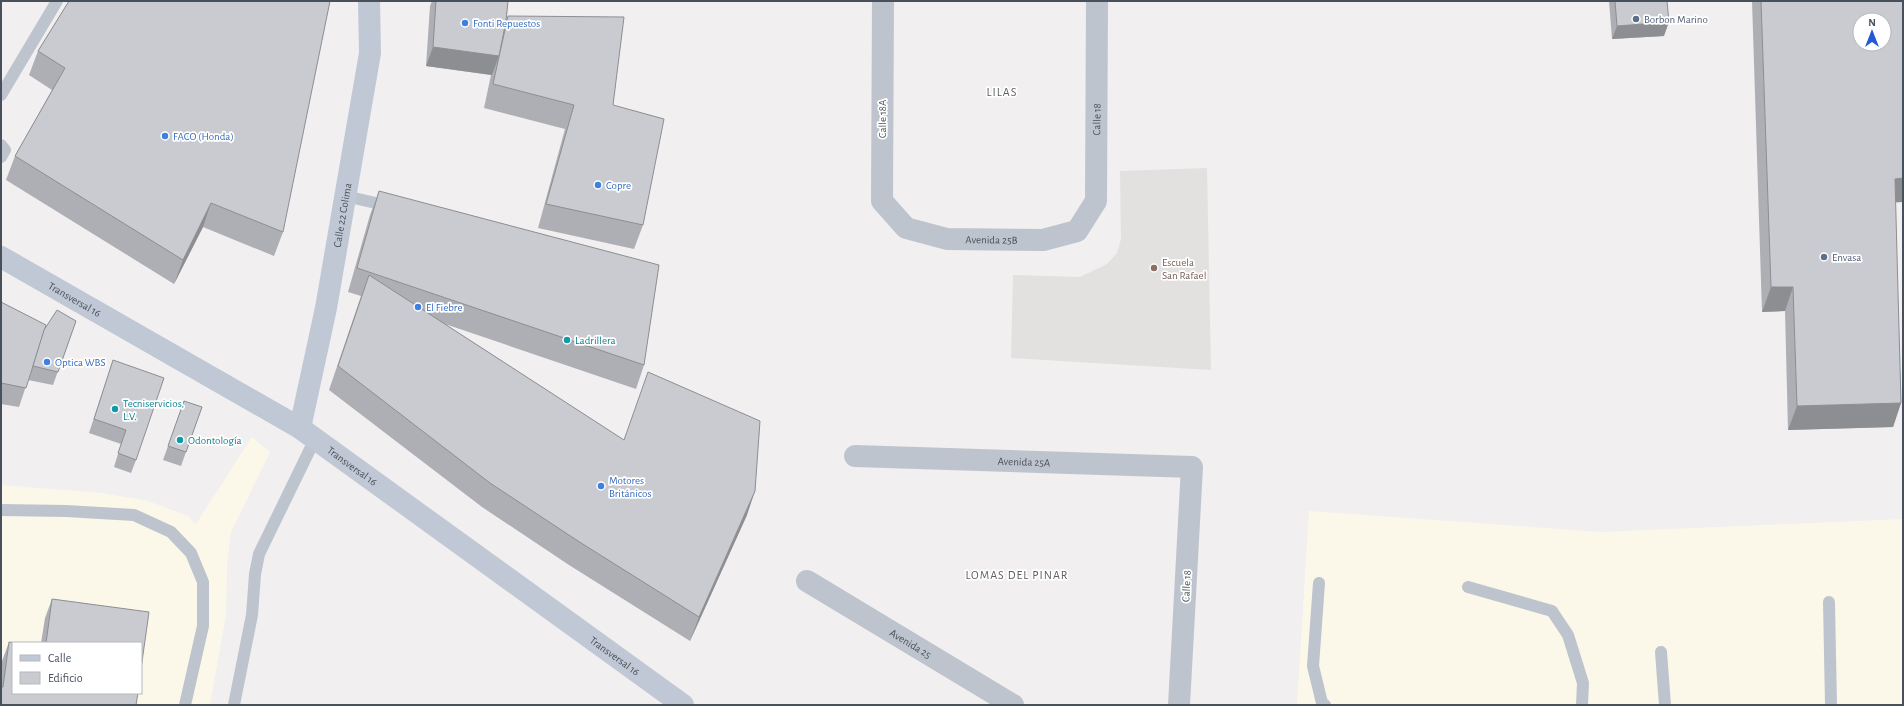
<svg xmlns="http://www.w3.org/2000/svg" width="1904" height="706" viewBox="0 0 1904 706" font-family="'Alegreya Sans',sans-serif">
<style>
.commercial{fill:#fbf8ea;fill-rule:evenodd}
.education{fill:#e2e1e0}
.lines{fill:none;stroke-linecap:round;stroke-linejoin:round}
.lane{stroke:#bec4cd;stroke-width:12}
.street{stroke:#bec4cd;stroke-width:22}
.secondary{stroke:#c1c8d5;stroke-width:22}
.wall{fill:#adafb4}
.shaded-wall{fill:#8d8e92}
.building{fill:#c9cbd1;stroke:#8d8e92;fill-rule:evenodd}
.service-dot{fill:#5c6f8a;stroke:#fff;stroke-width:1.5}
.shop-dot{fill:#3f7fe0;stroke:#fff;stroke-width:1.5}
.education-dot{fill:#8d6e63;stroke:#fff;stroke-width:1.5}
.culture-dot{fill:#0f9aa8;stroke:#fff;stroke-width:1.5}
.labels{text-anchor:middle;stroke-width:3.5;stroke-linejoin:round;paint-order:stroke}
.service-label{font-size:11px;fill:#4e5e75;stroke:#fff;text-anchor:start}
.shop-label{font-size:11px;fill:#366cbe;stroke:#fff;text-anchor:start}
.street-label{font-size:11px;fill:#48505b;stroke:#fff}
.education-label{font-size:11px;fill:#785e54;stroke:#fff;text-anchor:start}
.culture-label{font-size:11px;fill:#0d838f;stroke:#fff;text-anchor:start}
.neighbourhood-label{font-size:12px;letter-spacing:1px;fill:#5c5e64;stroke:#fff}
</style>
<rect width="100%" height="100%" fill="#f1efef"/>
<g class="commercial">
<path d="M252,437l18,15 -39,80 -4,33 -1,50 -16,90h-209v-220l101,8 46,8 40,15 8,8zM13,643h128v50h-128z"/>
<polygon points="1309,511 1601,532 1903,519 1903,705 1297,705"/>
</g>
<polygon class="education" points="1207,168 1211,370 1011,358 1013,275 1080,277 1107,264 1117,253 1121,239 1120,171"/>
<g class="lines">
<g class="lane">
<polyline points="1,95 57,1"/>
<polyline points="1,145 5,150 1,157"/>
<polyline points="345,196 389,206"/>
<polyline points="1,510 66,511 134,515 171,532 191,553 203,582 203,626 185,705"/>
<polyline points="1319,583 1313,666 1322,703 1325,705"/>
<polyline points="1468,587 1552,611 1568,635 1583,683 1582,705"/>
<polyline points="1829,602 1831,705"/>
<polyline points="1661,652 1665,705"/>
<polyline points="234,705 252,615 255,574 259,554 315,439"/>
</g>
<g class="street">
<path id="s1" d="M883,1l-1,200 24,27 41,11 96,1 34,-9 19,-30 1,-200"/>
<path id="s2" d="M855,456l337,11 -13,238"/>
<path id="s3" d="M807,581l206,124"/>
</g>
<g class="secondary">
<path id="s4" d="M1,257l299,171 383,277"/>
<path id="s5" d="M300,428l26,-120 44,-255 -1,-52"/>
</g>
</g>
<g class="wall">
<polygon points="69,1 283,232 274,256 203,227 174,284 6,180 15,156 52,90 29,75 38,51"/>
<polygon points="432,1 508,1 506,21 508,16 613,105 643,225 634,249 538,228 565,129 484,108 491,75 426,66 430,6"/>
<polygon points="1609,1 1667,1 1664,36 1612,39"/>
<polygon points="1752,1 1903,1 1903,202 1895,202 1901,403 1893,427 1788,430 1785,311 1762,312"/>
<polygon points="379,191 644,365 636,389 445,324 623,440 747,515 690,641 569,565 482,507 329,390 361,296 348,292 370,215"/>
<polygon points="1,302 44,330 76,321 53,385 28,380 19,407 1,404"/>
<polygon points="113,360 136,460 131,473 114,467 121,444 89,433"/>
<polygon points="184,401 202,407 181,466 163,460"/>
<polygon points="52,599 141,643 41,643 45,618"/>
<polygon points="9,642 1,705 1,670 2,661"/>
</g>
<g class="shaded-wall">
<polygon points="1669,22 1664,36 1612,39 1617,26"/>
<polygon points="433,47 499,56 492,75 426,66"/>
<polygon points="1903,178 1903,202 1886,203 1895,179"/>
<polygon points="211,203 203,227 174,284 183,260"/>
<polygon points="1771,287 1793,287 1785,311 1762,312"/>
<polygon points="1901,403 1893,427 1788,430 1797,406"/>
<polygon points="755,491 747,515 690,641 699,617"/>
</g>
<g class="building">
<polygon points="69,1 330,1 283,232 211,203 183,260 15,156 65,68 38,51"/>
<polygon points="436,1 508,1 506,21 499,56 433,47"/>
<polygon points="1615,1 1667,1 1669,22 1617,26"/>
<path d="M1761,1h142v177l-8,1 6,224 -104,3 -4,-119h-22zM1860,20h24v24h-24z"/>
<polygon points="508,16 624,17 613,105 664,119 643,225 546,204 574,105 493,84"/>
<polygon points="379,191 659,265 644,365 357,268"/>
<polygon points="369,275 624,440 648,372 760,421 755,491 699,617 578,541 490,483 338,366"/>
<polygon points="1,302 46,325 26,388 1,383"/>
<polygon points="57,310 76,321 58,372 33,366 44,330"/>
<polygon points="113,360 164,378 136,460 118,453 126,430 94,419"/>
<polygon points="184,401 202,407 186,452 168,446"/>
<polygon points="52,599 149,612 141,669 141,643 46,643"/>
<polygon points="9,642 17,643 13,643 13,693 138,693 136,705 1,705 1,687 3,687"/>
</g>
<g class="service-dot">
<circle cx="1636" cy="19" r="4"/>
<circle cx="1824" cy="257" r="4"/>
</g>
<g class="shop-dot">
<circle cx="465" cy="23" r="4"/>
<circle cx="165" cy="136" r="4"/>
<circle cx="598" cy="185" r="4"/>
<circle cx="418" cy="307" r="4"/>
<circle cx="47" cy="362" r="4"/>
<circle cx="601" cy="486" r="4"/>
</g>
<circle class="education-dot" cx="1154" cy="268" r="4"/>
<g class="culture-dot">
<circle cx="567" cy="340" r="4"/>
<circle cx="115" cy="409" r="4"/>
<circle cx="180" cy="440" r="4"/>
</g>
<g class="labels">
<g class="service-label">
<text x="1644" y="23">Borbon Marino</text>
<text x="1832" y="261">Envasa</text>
</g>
<g class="shop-label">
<text x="473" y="27">Fonti Repuestos</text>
<text x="173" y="140">FACO (Honda)</text>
<text x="606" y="189">Copre</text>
<text x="426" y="311">El Fiebre</text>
<text x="55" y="366">Optica WBS</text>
<text x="609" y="484">Motores<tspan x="609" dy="13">Británicos</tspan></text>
</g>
<g class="street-label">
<text transform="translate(882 119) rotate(-90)" y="4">Calle 18A</text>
<text dy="4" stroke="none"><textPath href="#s1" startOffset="527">Calle 18</textPath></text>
<text dy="4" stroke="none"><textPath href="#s5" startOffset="217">Calle 22 Colima</textPath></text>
<text dy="4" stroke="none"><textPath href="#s1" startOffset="323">Avenida 25B</textPath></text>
<text dy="4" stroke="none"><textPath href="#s4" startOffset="85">Transversal 16</textPath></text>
<text dy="4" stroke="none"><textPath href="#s2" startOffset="169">Avenida 25A</textPath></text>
<text dy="4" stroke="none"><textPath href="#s4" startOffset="409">Transversal 16</textPath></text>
<text transform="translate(1186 586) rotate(-87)" y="4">Calle 18</text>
<text dy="4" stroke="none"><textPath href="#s3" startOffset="121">Avenida 25</textPath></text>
<text dy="4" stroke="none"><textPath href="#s4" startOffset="733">Transversal 16</textPath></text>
</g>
<g class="education-label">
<text x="1162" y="266">Escuela<tspan x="1162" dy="13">San Rafael</tspan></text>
</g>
<g class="culture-label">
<text x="575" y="344">Ladrillera</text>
<text x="123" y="407">Tecniservicios,<tspan x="123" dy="13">L.V.</tspan></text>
<text x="188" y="444">Odontología</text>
</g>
<g class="neighbourhood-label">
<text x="1002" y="96">LILAS</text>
<text x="1017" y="579">LOMAS DEL PINAR</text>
</g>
</g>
<rect width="1904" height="706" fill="none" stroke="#48505b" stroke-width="4"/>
<rect x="12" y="642" width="130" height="52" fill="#ffffff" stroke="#b6b9bd"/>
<rect x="20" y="655" width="20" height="6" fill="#c1c8d5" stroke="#b6b9bd"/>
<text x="48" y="662" font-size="12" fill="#48505b">Calle</text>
<rect x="20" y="672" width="20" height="12" fill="#c9cbd1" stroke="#b6b9bd"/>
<text x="48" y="682" font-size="12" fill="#48505b">Edificio</text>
<g transform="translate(1872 32)"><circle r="19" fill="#ffffff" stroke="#b6b9bd"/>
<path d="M0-3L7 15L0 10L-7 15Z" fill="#255ad6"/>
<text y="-6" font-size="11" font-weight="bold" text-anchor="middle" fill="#48505b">N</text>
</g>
</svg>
